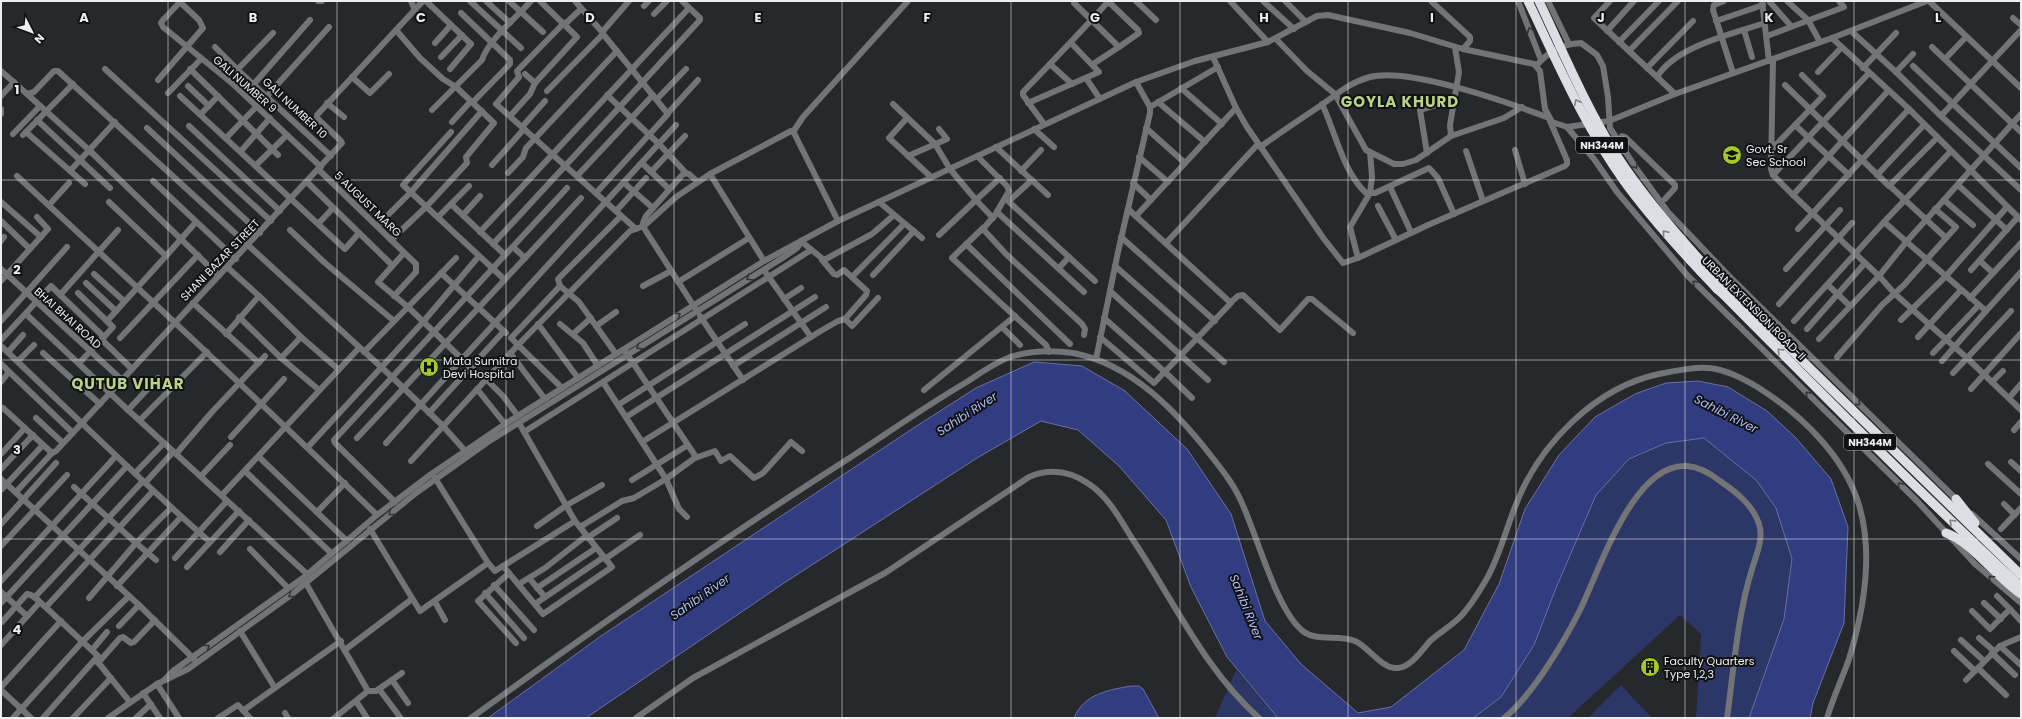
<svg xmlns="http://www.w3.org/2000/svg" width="2022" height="719" viewBox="0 0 2022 719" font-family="Poppins,sans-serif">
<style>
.green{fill:#2d3767}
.water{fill:#313c81;stroke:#6971a2}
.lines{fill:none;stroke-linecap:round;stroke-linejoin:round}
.minor{stroke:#737475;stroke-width:6}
.highway{stroke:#dddee3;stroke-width:9}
.highway-bridge{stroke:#dddee3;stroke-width:9}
.oneway{stroke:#333435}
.oneway2{stroke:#818285}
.grid{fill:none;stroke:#edeef0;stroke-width:1;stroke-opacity:0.55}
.labels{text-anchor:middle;stroke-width:4;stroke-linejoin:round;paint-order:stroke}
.shield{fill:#101112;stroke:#abacad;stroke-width:1}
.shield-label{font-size:10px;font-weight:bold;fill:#edeef0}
.street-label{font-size:11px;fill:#edeef0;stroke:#101112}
.poi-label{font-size:11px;fill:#edeef0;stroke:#101112;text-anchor:start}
.water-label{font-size:12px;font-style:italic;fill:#aebefa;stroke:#101112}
.district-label{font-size:15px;font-weight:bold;letter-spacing:1px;fill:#bbd389;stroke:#101112}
.grid-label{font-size:13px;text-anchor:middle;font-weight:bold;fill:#edeef0;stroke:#101112;stroke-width:4;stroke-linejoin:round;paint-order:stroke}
</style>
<rect width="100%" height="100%" fill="#27282b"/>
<g class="green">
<polygon points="1704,438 1756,480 1776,508 1792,559 1784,619 1749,718 1696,718 1701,634 1680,615 1568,718 1473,718 1501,697 1534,645 1556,588 1596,495 1629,460 1666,443"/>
<polygon points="1236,670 1276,716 1278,718 1215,718"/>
<polygon points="1621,685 1652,718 1588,718"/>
</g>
<g class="water">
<polygon points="1034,362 1082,366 1125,391 1187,449 1231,514 1265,621 1301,664 1358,713 1391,707 1464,650 1499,584 1525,509 1559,455 1595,417 1635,394 1666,383 1698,381 1728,387 1767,411 1796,438 1831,479 1848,527 1844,623 1813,703 1810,718 1749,718 1784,619 1792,559 1776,508 1756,480 1704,438 1666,443 1629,459 1596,495 1556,588 1534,645 1501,697 1473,718 1278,718 1227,657 1191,587 1166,520 1119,466 1078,430 1041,421 977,458 784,583 586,718 488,718 601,636 915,427 976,388"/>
<path d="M1131,686h8l4,3 16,29h-85c10,-24 34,-28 57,-32z"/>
</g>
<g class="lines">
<g class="minor">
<polyline points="181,1 163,20 161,23 163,27 233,84 321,167"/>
<polyline points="318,1 322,1"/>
<polyline points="411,1 415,10"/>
<polyline points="426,1 471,44 450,69"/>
<polyline points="470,1 521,48"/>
<polyline points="486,1 510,23"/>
<polyline points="509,1 543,32"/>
<polyline points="575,1 603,33"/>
<polyline points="1136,1 1156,20"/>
<polyline points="1230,1 1268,42"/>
<polyline points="1263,1 1294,29"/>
<polyline points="1285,1 1306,22"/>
<polyline points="1431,1 1470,37 1470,41 1463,49"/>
<polyline points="1518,1 1541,60"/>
<polyline points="1548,1 1569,44"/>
<polyline points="1610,1 1594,18 1629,51"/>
<polyline points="1724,1 1714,5 1713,10 1733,73"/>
<polyline points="1762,1 1769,61"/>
<polyline points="1769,1 1791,26"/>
<polyline points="1787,1 1808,20 1820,42"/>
<polyline points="1929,1 2021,88"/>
<polyline points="644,6 649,1"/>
<polyline points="461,13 510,60 510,64 473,102"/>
<polyline points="654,14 667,1"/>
<polyline points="2013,18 2021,25"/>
<polyline points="1716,21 1763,5"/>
<polyline points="564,23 517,71 519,77 496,104 636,229"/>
<polyline points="565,24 581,9"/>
<polyline points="1744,30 1752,57"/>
<polyline points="1607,31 1634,1"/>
<polyline points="1851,31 1896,72 1913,54"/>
<polyline points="1767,36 1844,7 1839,1"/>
<polyline points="1832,38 1909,109 2021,220"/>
<polyline points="1276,39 1307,71 1335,94 1366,150 1394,164 1403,164 1416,160 1451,136 1504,118 1522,107"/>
<polyline points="1619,42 1659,1"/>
<polyline points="435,43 451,25"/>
<polyline points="215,47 242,74 331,156"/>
<polyline points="1932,47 2021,132"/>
<polyline points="441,57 462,35"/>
<polyline points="1213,57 1236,108 1247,127 1324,239 1343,263 1358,258 1428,225 1565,166 1567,164 1567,160 1550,121"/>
<polyline points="1773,59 1771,169 1773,175 1793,195"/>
<polyline points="1945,59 1966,37"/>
<polyline points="1050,64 1072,84"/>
<polyline points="1093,64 1119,47"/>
<path d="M1536,66c13,-15 26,-22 45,-23l16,12 6,11 5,31 2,31 26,40 32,44 64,67 226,222"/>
<polyline points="1913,66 2021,168"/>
<polyline points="1647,68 1693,21"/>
<polyline points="1863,68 1896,33"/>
<polyline points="105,69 271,221"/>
<polyline points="190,69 278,155"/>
<polyline points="237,70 273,33"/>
<polyline points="1,71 27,94 34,92 54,71 58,71 392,377 442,425 468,454"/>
<polyline points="1818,72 1841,48"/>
<polyline points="1896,72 1941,116 2021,190"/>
<polyline points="525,74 535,83"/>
<polyline points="352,77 370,93 389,74"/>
<polyline points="1657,77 1629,51 1678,1"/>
<polyline points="1086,78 1100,99"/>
<polyline points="158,80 203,28 199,20 180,2"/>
<polyline points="253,85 310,20"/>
<polyline points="1785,85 1889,186 1937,138"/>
<polyline points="188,86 209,106"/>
<polyline points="1181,88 1222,124"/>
<polyline points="547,91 603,34"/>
<polyline points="1888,91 1793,195 1879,276 1895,294 1967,358 2021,410"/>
<polyline points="168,93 201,59"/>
<polyline points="27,94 89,150 219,276"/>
<path d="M1675,94l-18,-17c19,-31 75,-43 108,-54"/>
<polyline points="607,95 659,144 686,173"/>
<polyline points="1,96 14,82"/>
<polyline points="180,96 345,249 359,233"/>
<polyline points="267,96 329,27"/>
<polyline points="657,99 686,69"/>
<polyline points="1158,102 1205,142"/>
<polyline points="327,103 344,117"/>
<polyline points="1028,103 1099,72 1071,43"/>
<polyline points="893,104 935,144 950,169 976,200 939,235"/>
<path d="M1322,104c13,27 21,68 44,89h9l54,-25 9,10 16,36"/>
<polyline points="1150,107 1218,67"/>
<polyline points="1,109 1,114"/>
<path d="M432,110l50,-50c6,-20 35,-43 49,-59"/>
<polyline points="668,113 698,80"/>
<polyline points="201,114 218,96"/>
<polyline points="510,116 530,94 535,83 577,37 540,1"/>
<polyline points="1941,116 2021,30"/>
<polyline points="907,118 889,138 931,177"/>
<polyline points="37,120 110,188"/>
<polyline points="452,122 471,101"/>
<path d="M1044,124l-21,-29v-3c28,-29 56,-58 83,-88l4,-1 28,27 1,3 -20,14 -45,-44"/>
<polyline points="1795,125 1849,175"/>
<polyline points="189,126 280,211"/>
<polyline points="522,127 545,101"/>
<polyline points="1567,127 1594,159 1617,192 1687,275 1917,501 1975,564 2021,603"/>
<polyline points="147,128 260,233"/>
<polyline points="1146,128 1185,163"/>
<polyline points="1034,129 1054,147"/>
<polyline points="26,132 85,184"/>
<polyline points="451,132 403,185 504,279"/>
<polyline points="793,132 803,117 908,1"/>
<polyline points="13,134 40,106"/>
<polyline points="23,135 73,84"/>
<polyline points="1451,136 1450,125 1459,72 1455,47"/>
<polyline points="227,137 257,106"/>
<polyline points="1619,142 1622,136 1625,137 1675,185 1675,188 1665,199"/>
<polyline points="996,147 1048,195"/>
<path d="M1260,147c21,-15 42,-29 63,-43 15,-11 28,-22 47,-27 39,-10 140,26 179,41"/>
<polyline points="1515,150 1525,184"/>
<polyline points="241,151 270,118"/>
<polyline points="1466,151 1483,201"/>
<polyline points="1770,151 1823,96 1802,75"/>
<polyline points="1427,153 1420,110 1453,100"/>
<polyline points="908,156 947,139 939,129"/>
<polyline points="977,156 1007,186 1009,191 995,215 983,229 1006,254 1082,324 1085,329 1084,335"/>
<polyline points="1139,157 1168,182"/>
<polyline points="642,163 669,189"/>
<polyline points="256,165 287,135"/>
<polyline points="492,165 524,129"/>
<polyline points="319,170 416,264 416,272 394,296"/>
<polyline points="70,171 115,122"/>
<polyline points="1021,171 1041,150"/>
<polyline points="651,172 685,136"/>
<polyline points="508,173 523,157 526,148 617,51"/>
<polyline points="710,174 764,261"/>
<polyline points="1773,175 1869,73"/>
<polyline points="1877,175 1924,125"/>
<path d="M17,176c121,112 242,224 360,339"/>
<polyline points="577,176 653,95"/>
<polyline points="153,181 236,259"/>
<polyline points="307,182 392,265"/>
<polyline points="624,183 653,208"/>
<polyline points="1133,183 1151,200"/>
<polyline points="1958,185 2007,230"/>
<polyline points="1390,187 1411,232"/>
<polyline points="596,193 668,114 603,34 603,31 629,1"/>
<polyline points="1006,199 1095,281"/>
<polyline points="1944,200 1973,225"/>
<polyline points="1009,201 1032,180"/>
<polyline points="1,202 41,237"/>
<polyline points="109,202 166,256 196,222"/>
<polyline points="879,202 922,238"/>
<polyline points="451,204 505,255"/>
<polyline points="49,205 69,183"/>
<polyline points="1378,206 1396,240"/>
<polyline points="1935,209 1956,227 1946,238"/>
<polyline points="616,211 646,178"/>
<polyline points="997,212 1084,292"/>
<polyline points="463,215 480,196"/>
<polyline points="1136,216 1236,108"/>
<polyline points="438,217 469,186"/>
<polyline points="993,218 976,200 1000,178"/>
<polyline points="1,221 30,249"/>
<polyline points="1884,222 1986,311 2021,272"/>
<polyline points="319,223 333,208"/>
<polyline points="377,226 411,192 482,111"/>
<polyline points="983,228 952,258 1046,345 1049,352"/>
<polyline points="1798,229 1909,109"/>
<polyline points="290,230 325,263 394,321"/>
<polyline points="480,232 689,8"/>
<polyline points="1121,237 1215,321"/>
<polyline points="391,240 426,207 467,163 466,157 494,123 456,87 443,79 420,58 396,30"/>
<polyline points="1,241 4,237"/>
<polyline points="802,242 824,260 872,234 894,215"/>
<polyline points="1166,243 1258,144"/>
<polyline points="493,244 700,20 700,18 682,1"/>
<polyline points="966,244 1070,344"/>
<polyline points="513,247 525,258"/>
<polyline points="456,258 408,307 462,359 676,125"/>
<polyline points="1358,258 1350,227 1370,193 1372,177 1370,152"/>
<polyline points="822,260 834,274 837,275 844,270 867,291 866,295 845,319 852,326 878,298"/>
<polyline points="1980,261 1993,273"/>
<polyline points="1115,266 1224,362"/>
<polyline points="227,267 259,296"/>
<polyline points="1059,268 1069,257"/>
<polyline points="1,269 122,380"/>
<polyline points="1786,269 1840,210"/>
<polyline points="1971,270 2018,217"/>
<polyline points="441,273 506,333"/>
<polyline points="766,273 811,337"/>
<polyline points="94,274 124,301"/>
<polyline points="873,275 914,231"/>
<polyline points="852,277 904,224"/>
<polyline points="1,281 48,229 37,217"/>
<polyline points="678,282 749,238"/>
<polyline points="86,283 116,311"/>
<polyline points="1828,285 1850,306"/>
<polyline points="560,286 511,338 518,345 630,231 644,226 676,197 710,174 791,131 794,133 838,221"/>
<polyline points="643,286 671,271"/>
<polyline points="1110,291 1208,380"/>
<polyline points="78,293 113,327 104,337"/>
<polyline points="60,295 118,230"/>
<polyline points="1970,298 2021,243"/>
<polyline points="784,299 801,288"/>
<polyline points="1231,302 1238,296 1243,295 1280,330 1308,299 1312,299 1353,333"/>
<polyline points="193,303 259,363"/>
<polyline points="1779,304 1852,223"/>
<polyline points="695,308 644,228 643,223 646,216 684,173 689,174 698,182"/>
<polyline points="26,314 128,410 307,574"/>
<polyline points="700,316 743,380"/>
<polyline points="239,317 281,358 319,390"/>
<polyline points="1104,318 1165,372 1192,398"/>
<polyline points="1901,320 1946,276 2007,207"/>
<polyline points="1,321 67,247"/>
<polyline points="107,321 166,256"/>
<polyline points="1794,321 1884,222 1951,151"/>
<polyline points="538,324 578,378"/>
<polyline points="560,324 583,343 598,366"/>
<polyline points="596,326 616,312"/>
<polyline points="1002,327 1020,345"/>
<polyline points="1807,329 1865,263"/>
<polyline points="226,334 259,296 301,337 338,369"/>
<polyline points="573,334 591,318"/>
<polyline points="1100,337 1154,383 1231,303 1128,209"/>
<polyline points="1918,337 1961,290"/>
<polyline points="120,338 198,255"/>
<polyline points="101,339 132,369"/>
<polyline points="1819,339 1879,276 1907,241 2021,114"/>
<polyline points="1,340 51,286 104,337 79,363"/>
<path d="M1,346c69,65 137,133 209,196"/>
<polyline points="8,352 23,335"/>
<polyline points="364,352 408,307 378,282 404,253"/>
<polyline points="43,353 100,404"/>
<polyline points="510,353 545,399"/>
<polyline points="1933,353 1978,306"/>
<polyline points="616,354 579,302 560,286 558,279 621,216"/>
<polyline points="1837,357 1882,305 1904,285 1946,238 1890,186"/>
<polyline points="281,358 301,337"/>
<polyline points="1096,359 1118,252 1150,113 1150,107 1136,82"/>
<polyline points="18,361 34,345"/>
<polyline points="1942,361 1986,311"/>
<polyline points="1,364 73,433"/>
<polyline points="733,366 826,307"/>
<polyline points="1953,373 2011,311"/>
<polyline points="486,379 503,396 518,416"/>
<polyline points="1,382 9,372"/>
<polyline points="603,382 666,479 679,509 687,517"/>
<polyline points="1992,382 2003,371"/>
<polyline points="477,389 505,424"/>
<polyline points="1971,389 2021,333"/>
<polyline points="924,390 1015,316"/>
<polyline points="2009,398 2021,384"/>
<polyline points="618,405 745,324"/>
<polyline points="3,408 52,453 56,451 342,143 341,141 317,118 317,115 423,1"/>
<polyline points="128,410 158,378"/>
<polyline points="429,413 504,331"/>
<polyline points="626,417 815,297"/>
<polyline points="36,418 63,443"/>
<polyline points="140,420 207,352"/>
<polyline points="519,423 575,521 612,567 543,614 503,566 575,521"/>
<polyline points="2014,430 2021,422"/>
<polyline points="524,432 811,250"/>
<polyline points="231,437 284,379"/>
<polyline points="357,438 581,198"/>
<polyline points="642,442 819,332 838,321 845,319"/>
<polyline points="386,443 462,359 485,380"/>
<polyline points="308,447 423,322 479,256"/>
<polyline points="1,454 25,428"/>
<polyline points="176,454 211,413 265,356"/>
<polyline points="259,457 347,541"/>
<polyline points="695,458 715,451 721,461 730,456 754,478 763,473 791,442 802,451"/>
<polyline points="411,461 518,345 562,388"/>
<polyline points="2011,462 2021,471"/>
<polyline points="1988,464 2021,494"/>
<polyline points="1,469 33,435"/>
<polyline points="245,471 331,553"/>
<polyline points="135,473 164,443"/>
<polyline points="201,476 230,445"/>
<polyline points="435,478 488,563 495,571 503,566"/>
<polyline points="1,479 139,605 194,659"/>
<polyline points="632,480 688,445"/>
<polyline points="145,483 173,452"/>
<polyline points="74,487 136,543 89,598"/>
<polyline points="1,490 43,445"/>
<polyline points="16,492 52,453"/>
<polyline points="222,495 359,348"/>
<polyline points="395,502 335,443 334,440 567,188"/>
<polyline points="2004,504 2015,515"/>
<polyline points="317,512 345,483"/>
<polyline points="1972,514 2021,559"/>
<polyline points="1,524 56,463"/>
<polyline points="537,526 567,505 602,485"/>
<polyline points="580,527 622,501 634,498 666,479 696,457 625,351"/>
<polyline points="370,529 420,611 488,563"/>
<polyline points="2001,529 2021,508"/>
<polyline points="587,538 617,518"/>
<polyline points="1,546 67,475"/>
<polyline points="250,549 288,588"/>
<polyline points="220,552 249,520"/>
<polyline points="175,558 227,501"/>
<polyline points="605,559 640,535"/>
<polyline points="156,560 136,543 171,508"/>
<polyline points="187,567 239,511"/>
<polyline points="509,573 478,601 516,643"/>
<polyline points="529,578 545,597"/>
<polyline points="304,580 368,691 334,718"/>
<polyline points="1,581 116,456"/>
<polyline points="519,584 545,568 586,536"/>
<polyline points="494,585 534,630"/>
<polyline points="117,586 181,517"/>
<polyline points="537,588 596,548"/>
<polyline points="1,592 27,616"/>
<polyline points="485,593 524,638"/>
<polyline points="1997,596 2010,609"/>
<polyline points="35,597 143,481"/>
<polyline points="435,602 445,620"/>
<polyline points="1,603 127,466"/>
<polyline points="1984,603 2001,619"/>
<polyline points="535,604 604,557"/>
<polyline points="46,607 153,491"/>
<polyline points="1972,611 1990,629 2010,609 2021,621"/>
<polyline points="2,622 27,594 31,595 38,600"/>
<polyline points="119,626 139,605"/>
<polyline points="240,631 275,688"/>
<polyline points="1979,638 1994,651"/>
<polyline points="1961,640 1984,661"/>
<polyline points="1,645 40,602 98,656 43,718"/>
<polyline points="2000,646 2021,665"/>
<polyline points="346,649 412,599"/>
<polyline points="92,650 107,632"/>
<polyline points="1954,651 1975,671"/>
<polyline points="1992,653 2015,675"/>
<polyline points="97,661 130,702"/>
<polyline points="98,663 120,638 123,637 131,643 134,642 155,620"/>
<polyline points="1978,668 2006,695"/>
<polyline points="165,679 173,671 303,578 377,515 430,475 505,424 764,261 838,221 1136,82 1195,61 1268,42 1317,16 1328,15 1410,33 1463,49 1534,64 1540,71 1545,109 1552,122 1567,127 1609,121 1675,94 1832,38 1927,1"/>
<polyline points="392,680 408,703"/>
<polyline points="1966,680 2000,646 2021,637"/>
<polyline points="157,684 179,718"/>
<polyline points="1,687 61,621"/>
<polyline points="379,689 400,717"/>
<polyline points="1,690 31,718"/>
<polyline points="368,691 376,691 402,673"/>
<polyline points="143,693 160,718"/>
<polyline points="356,701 367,718"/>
<polyline points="244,710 341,641"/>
<polyline points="285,713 288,718"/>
<polyline points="13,718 83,641 129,596"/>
<polyline points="73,718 111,678"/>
<polyline points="108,718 157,684 188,669 291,595 416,493 488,442 784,257 797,248 803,240"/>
<polyline points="136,718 151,704"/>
<polyline points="218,718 238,705 250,718"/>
<path d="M471,718c124,-90 250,-178 380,-261 38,-25 75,-51 114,-74 14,-9 29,-20 45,-26 19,-6 43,-7 63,-4 59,11 104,59 139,104 11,14 22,28 29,44 15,31 36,112 63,131 14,10 35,2 51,9 14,6 27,29 43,27 13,-1 24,-18 32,-27 10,-9 23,-16 32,-26 9,-10 17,-23 24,-35 14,-24 20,-52 31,-78 23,-58 79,-115 142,-128 46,-9 59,-11 100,14 42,27 85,67 100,117 15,50 5,105 -10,154 -7,20 -16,39 -22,59"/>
<path d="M636,718l57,-40 192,-105 144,-96c21,-9 41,-6 60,7 21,14 33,39 46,59 40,60 70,127 124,175"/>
<path d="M1504,718c28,-22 60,-76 76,-108 19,-38 53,-148 107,-144 13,1 24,8 33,15 16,11 33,24 39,43 5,15 -3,31 -7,45 -15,48 -18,100 -25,149"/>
</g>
<g class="highway">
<polyline points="1708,269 1723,283"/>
<polyline points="1701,272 1717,289"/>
<polyline points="1728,288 2021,575"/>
<path d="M1723,294c98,99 196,198 298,293"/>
<polyline points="1956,499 1975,523"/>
<path d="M1946,533c26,9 51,45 75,61"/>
</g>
<g class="highway-bridge">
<path d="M1528,1c29,61 57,126 96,180 24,33 50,62 77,91"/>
<path d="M1539,1c24,51 47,106 78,155 26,40 58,77 91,113"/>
<polyline points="1723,283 1728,288"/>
<polyline points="1717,289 1723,294"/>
</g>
</g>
<defs><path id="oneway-chevron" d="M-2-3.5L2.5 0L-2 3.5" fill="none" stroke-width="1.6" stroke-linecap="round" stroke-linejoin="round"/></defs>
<g class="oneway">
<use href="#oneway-chevron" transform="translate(1530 30) rotate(-112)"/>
<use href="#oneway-chevron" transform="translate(1635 166) rotate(56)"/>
<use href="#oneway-chevron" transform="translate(749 278) rotate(148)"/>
<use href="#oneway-chevron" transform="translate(1695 283) rotate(-136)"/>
<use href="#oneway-chevron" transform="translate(678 315) rotate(-32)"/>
<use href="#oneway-chevron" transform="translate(639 347) rotate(148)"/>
<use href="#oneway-chevron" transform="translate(1808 394) rotate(-136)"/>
<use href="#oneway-chevron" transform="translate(1858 403) rotate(44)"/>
<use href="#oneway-chevron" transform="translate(1900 485) rotate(-135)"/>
<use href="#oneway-chevron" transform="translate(391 513) rotate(141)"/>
<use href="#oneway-chevron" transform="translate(1991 578) rotate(-138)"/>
<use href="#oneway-chevron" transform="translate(291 595) rotate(143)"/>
<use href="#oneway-chevron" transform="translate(207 647) rotate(-36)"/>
</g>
<g class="oneway2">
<use href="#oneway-chevron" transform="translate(1577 102) rotate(-116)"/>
<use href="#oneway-chevron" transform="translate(1665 233) rotate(-131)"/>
<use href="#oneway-chevron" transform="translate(1780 351) rotate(-135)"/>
<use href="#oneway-chevron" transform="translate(1952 522) rotate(-136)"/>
</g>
<path class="grid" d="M168,1v717M337,1v717M506,1v717M674,1v717M842,1v717M1011,1v717M1180,1v717M1348,1v717M1516,1v717M1685,1v717M1854,1v717M1,180h2020M1,360h2020M1,539h2020"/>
<defs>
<g id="school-disc" transform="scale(1)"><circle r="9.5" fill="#a2c928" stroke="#101112"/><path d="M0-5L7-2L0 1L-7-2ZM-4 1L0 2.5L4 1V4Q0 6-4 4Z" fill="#111"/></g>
<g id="hospital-disc" transform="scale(1)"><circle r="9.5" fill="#a2c928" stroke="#101112"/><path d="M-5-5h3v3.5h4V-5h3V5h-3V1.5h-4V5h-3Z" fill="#111"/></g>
<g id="building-disc" transform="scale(1)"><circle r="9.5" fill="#a2c928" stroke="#101112"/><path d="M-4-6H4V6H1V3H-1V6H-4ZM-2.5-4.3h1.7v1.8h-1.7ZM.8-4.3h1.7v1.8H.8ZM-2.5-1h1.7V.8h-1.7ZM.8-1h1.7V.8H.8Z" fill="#111"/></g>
</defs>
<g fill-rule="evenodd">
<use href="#school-disc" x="1732" y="155"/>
<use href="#hospital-disc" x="429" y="367"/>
<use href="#building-disc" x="1650" y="667"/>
</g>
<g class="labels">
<g class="shield">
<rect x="1576" y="137" width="52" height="16" rx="3"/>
<rect x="1844" y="434" width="52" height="16" rx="3"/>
</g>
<g class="shield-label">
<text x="1602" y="149">NH344M</text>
<text x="1870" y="446">NH344M</text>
</g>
<g class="street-label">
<text transform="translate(245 84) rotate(41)" y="4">GALI NUMBER 9</text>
<text transform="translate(295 108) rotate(43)" y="4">GALI NUMBER 10</text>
<text transform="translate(368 204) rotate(44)" y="4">5 AUGUST MARG</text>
<text transform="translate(220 260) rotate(-46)" y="4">SHANI BAZAR STREET</text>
<text transform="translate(1754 308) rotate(45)" y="4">URBAN EXTENSION ROAD-II</text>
<text transform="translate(68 318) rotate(42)" y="4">BHAI BHAI ROAD</text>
</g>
<g class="poi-label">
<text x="1746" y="153">Govt. Sr<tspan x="1746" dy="13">Sec School</tspan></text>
<text x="443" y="365">Mata Sumitra<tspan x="443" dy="13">Devi Hospital</tspan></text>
<text x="1664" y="665">Faculty Quarters<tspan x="1664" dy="13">Type 1,2,3</tspan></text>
</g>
<g class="water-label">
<text transform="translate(967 414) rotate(-33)" y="4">Sahibi River</text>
<text transform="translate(1726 414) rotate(27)" y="4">Sahibi River</text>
<text transform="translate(700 597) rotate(-35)" y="4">Sahibi River</text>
<text transform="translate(1246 607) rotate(68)" y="4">Sahibi River</text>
</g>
<g class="district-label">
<text x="1400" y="107">GOYLA KHURD</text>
<text x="128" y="389">QUTUB VIHAR</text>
</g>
</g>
<g class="grid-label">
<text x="84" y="22">A</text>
<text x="253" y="22">B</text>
<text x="421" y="22">C</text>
<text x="590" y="22">D</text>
<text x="758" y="22">E</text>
<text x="927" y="22">F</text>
<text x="1095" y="22">G</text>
<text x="1264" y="22">H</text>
<text x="1432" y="22">I</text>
<text x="1601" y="22">J</text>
<text x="1769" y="22">K</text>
<text x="1938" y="22">L</text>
<text x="17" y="94">1</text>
<text x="17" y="274">2</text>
<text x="17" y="454">3</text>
<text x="17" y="634">4</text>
</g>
<rect width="2022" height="719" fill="none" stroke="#edeef0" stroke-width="4"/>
<g transform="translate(32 32) rotate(132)" stroke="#101112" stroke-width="3" paint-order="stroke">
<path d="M0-3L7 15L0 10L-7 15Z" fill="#edeef0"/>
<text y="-6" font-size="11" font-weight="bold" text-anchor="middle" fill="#edeef0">N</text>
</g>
</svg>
